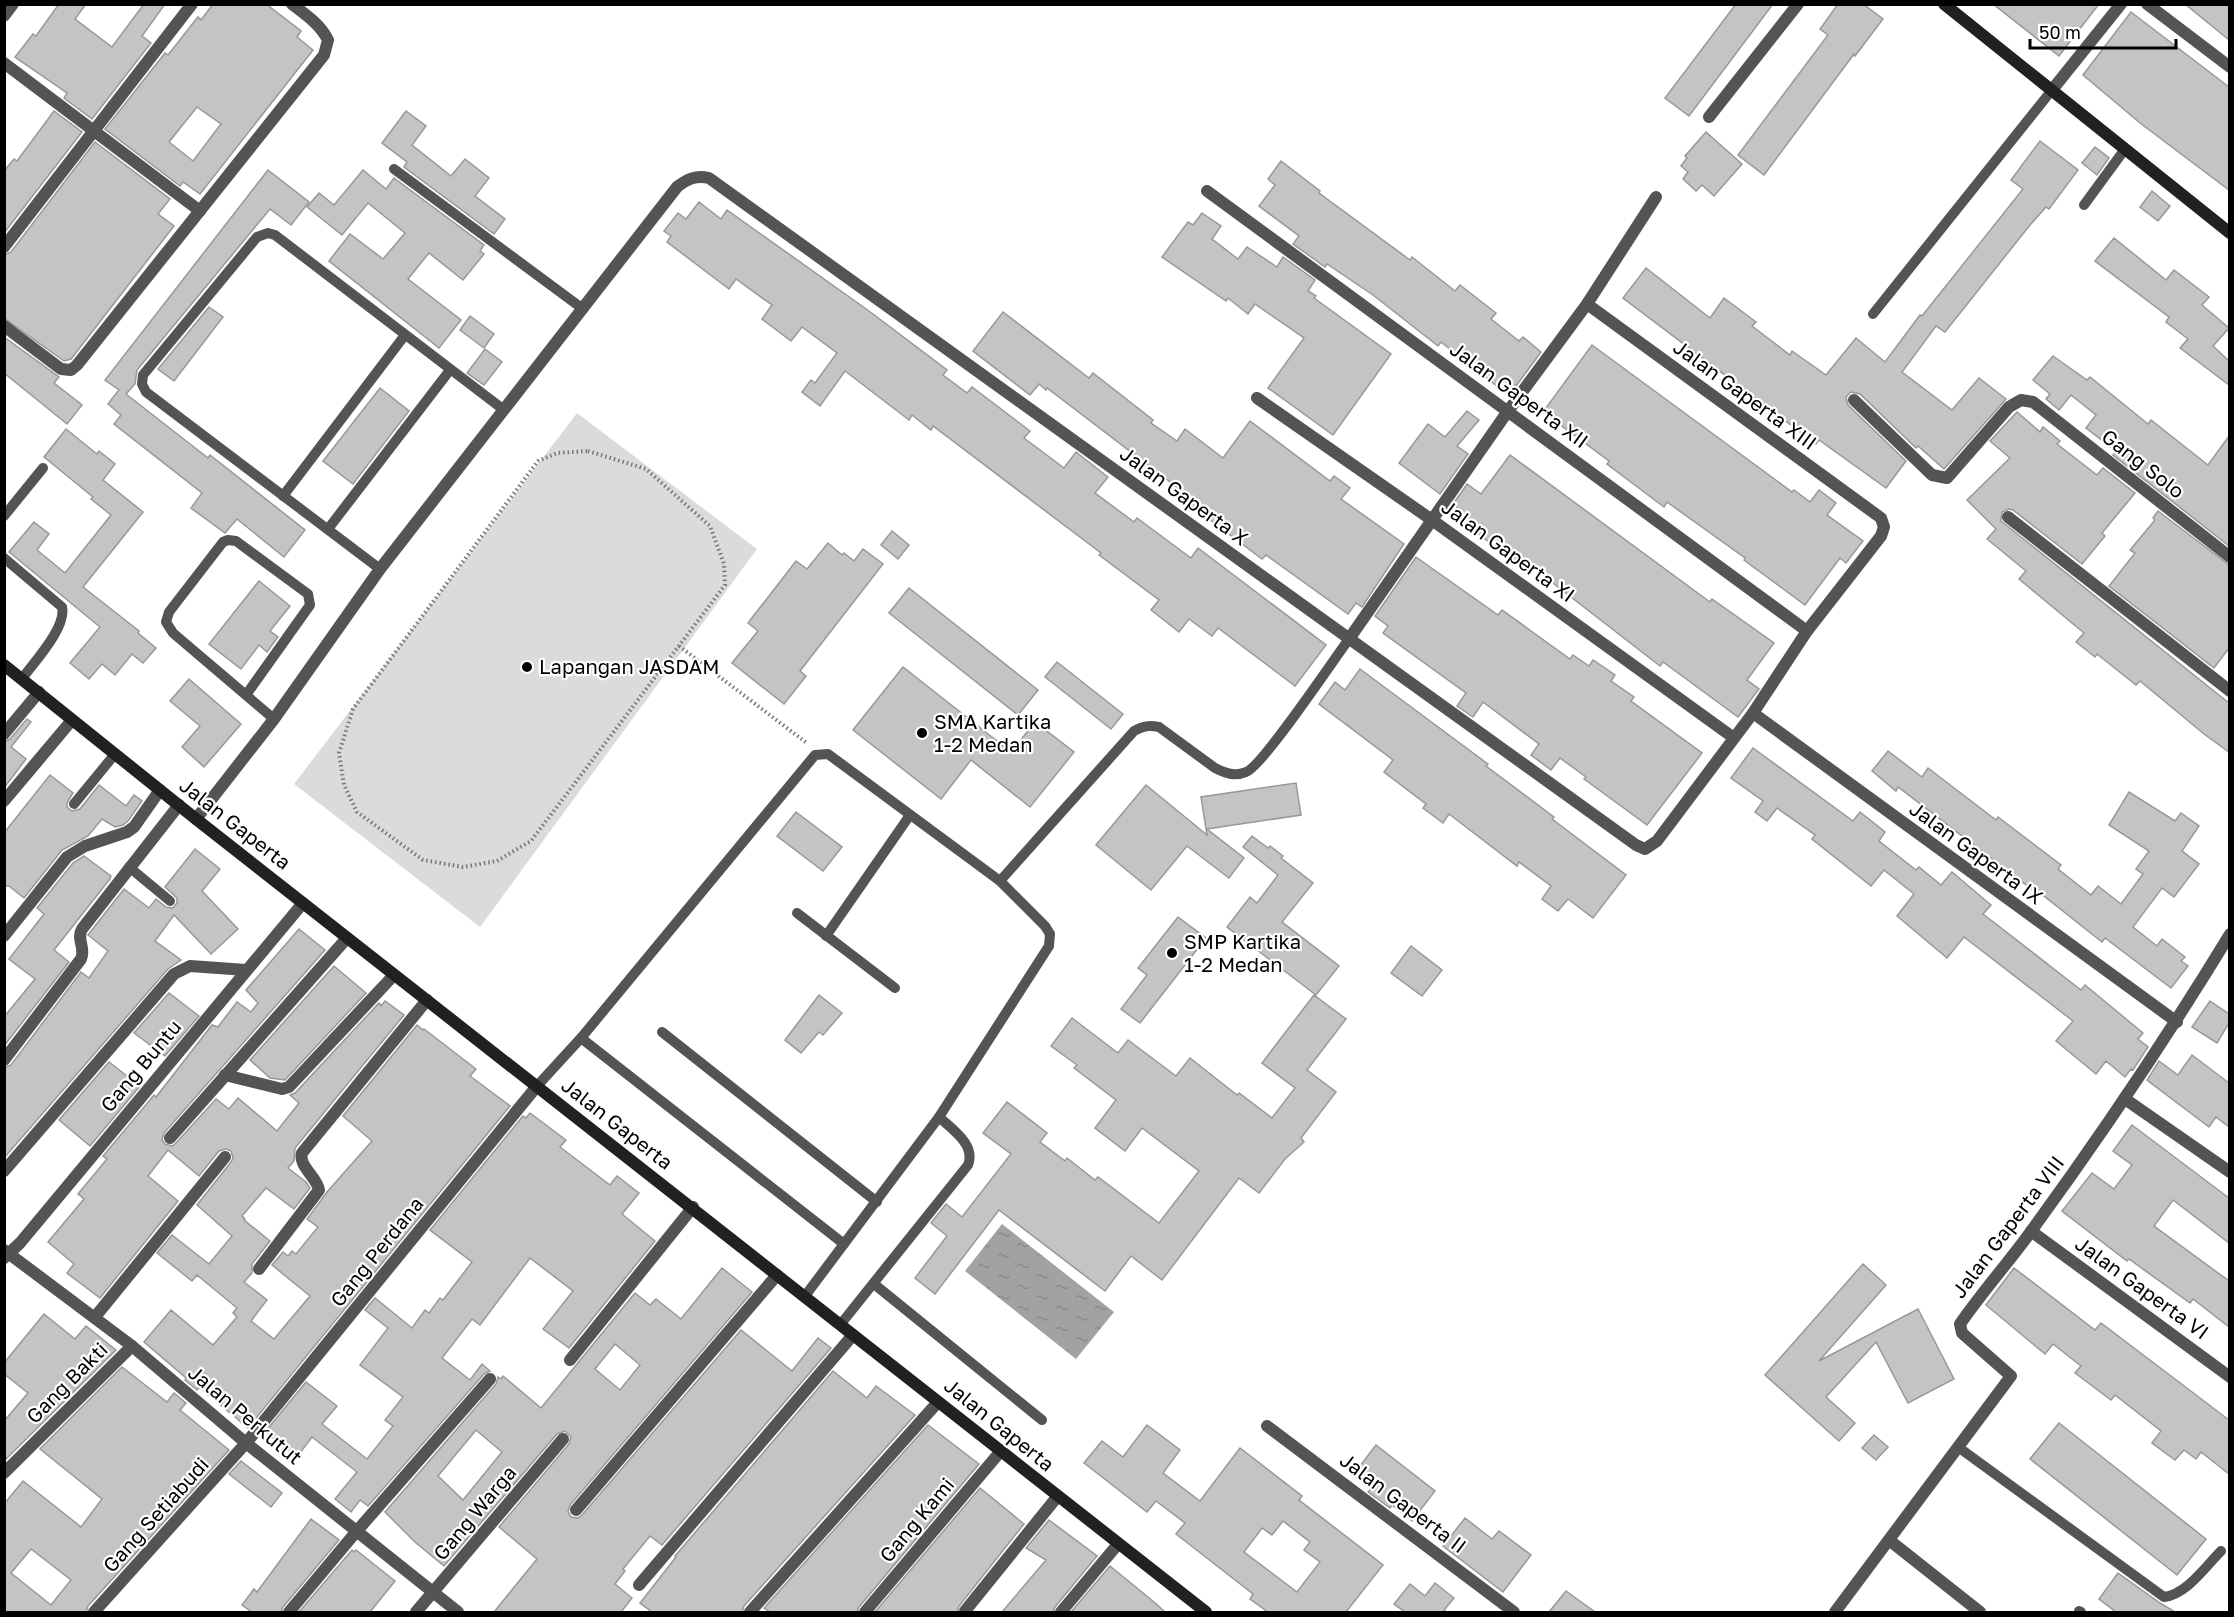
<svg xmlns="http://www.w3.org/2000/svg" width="2234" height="1617" viewBox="0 0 2234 1617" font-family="'Golos Text',sans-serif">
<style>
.grass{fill:#dbdbdb}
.water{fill:url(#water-ripples)}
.building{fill:#c4c4c4;stroke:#989898;stroke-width:1.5;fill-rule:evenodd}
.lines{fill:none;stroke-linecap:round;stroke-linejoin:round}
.path{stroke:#767676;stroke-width:4;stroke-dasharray:1.5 3;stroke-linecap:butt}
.lane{stroke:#545454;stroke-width:10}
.street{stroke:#545454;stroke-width:12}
.secondary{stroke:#212121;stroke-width:12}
.poi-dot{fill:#000;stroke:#fff;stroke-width:2}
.labels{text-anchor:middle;stroke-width:4.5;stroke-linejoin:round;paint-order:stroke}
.street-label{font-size:20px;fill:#000;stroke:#fff}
.poi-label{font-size:20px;fill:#000;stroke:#fff;text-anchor:start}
</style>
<defs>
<pattern id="water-ripples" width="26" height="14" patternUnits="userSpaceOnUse" patternTransform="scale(1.5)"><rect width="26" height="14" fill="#a2a2a2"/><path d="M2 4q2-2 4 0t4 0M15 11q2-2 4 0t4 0" fill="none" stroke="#8a8a8a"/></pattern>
</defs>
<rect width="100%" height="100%" fill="#fff"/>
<polygon class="grass" points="577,413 757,549 480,927 294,784"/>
<polygon class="water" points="1002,1224 1114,1312 1076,1359 965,1271"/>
<g class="building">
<polygon points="59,4 86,4 75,19 112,47 144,4 165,4 142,36 151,43 92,119 64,98 67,93 15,57 33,34 36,36"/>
<path d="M213,4h53l35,27 -4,6 16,13 -113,144 -17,-12 -3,4 -75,-57 60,-76 3,2 30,-38 3,3zM197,107l24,17 -28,37 -24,-19z"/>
<polygon points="1736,4 1773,4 1689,116 1665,98"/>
<polygon points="1838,4 1863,4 1883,19 1855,56 1854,54 1764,175 1738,155 1828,35 1820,29"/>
<polygon points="1993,4 2099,4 2059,56"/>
<polygon points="2185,4 2229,4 2229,40"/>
<polygon points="2131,12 2229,87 2229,190 2140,123 2083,75"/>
<polygon points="54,111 82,132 4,233 4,171 14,159 17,161"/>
<polygon points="406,111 426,126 412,145 451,176 465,159 489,178 475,196 505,219 494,234 404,167 407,162 382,143"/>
<polygon points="1706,132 1742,164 1714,196 1702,185 1696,191 1683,179 1688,172 1681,166 1687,158 1685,156"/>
<polygon points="2040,141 2078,170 2049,209 2046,207 2030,225 1945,332 1936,326 1902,372 1952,410 1979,378 2006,399 1944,469 1918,446 1916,448 1860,394 1851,392 1846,397 1848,405 1906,461 1886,488 1819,440 1816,444 1623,298 1646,268 1710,318 1724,298 1756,322 1752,326 1790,355 1792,351 1826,375 1856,338 1885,362 1920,315 1922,316 2023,189 2011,180"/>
<polygon points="95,142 170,199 158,214 174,226 71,359 64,361 4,318 4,255 11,252"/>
<polygon points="2095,147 2109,158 2097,175 2082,163"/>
<polygon points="1281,161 1320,191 1319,193 1410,260 1412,257 1455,291 1460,285 1496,313 1491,319 1519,341 1523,337 1541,352 1516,386 1515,385 1508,395 1441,342 1438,346 1373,295 1327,264 1325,267 1293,244 1299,236 1259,206 1275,185 1268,179"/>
<polygon points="268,170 309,202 291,225 270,209 137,370 135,384 126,394 208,458 210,455 305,530 284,557 237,519 225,533 191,508 202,493 114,424 121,415 108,404 119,390 105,380"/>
<polygon points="363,170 386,189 394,178 484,245 480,251 484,254 463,280 429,253 408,279 461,320 439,348 329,261 350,234 383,259 405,233 368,203 342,235 307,207 319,193 334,205"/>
<polygon points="2152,191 2170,206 2158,221 2140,207"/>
<polygon points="699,202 721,219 727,210 869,311 947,370 943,375 967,393 972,387 1030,431 1024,438 1064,468 1076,452 1108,477 1095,493 1134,522 1137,518 1191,558 1198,548 1326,645 1295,686 1218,628 1212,636 1189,619 1179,632 1151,610 1159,600 1099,555 1101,553 933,426 931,430 912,415 909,420 845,371 820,406 802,392 811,380 815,383 837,353 802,327 791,341 762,319 772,305 736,279 729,289 667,242 671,236 664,231 678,213 686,219"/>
<polygon points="1202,213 1221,226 1212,239 1238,259 1247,247 1277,267 1283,257 1315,280 1308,291 1316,296 1314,298 1391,354 1333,435 1268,388 1304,338 1255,304 1248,314 1228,298 1226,301 1162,257 1188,222 1193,225"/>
<polygon points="2114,238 2166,280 2174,270 2209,297 2202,305 2229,328 2213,346 2229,361 2229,385 2180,348 2188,339 2166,322 2169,317 2095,261"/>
<polygon points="209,307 223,317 174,381 158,369"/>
<polygon points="1003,312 1089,378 1093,373 1153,420 1151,423 1177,441 1185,429 1223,458 1250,421 1330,481 1334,476 1350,488 1341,499 1404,544 1362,607 1356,603 1348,614 1266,555 1262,559 1188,503 1191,498 1047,388 1046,390 1039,384 1030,395 973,351"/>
<polygon points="470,316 494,334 484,348 460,330"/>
<polygon points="4,337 59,377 54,383 82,405 67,424 4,373"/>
<polygon points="1592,345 1792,492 1794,490 1810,502 1819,490 1836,503 1827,515 1863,541 1846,563 1840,558 1805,605 1744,560 1745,558 1667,502 1664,507 1607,464 1609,461 1543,412"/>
<polygon points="485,349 502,362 484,385 467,373"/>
<polygon points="2053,356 2087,380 2090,377 2148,424 2151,420 2208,465 2229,436 2229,546 2113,455 2116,451 2086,428 2096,415 2071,395 2059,410 2046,399 2050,394 2033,380"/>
<polygon points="380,388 409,411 353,484 323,461"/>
<polygon points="1467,411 1479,420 1457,446 1468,454 1440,494 1399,463 1428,424 1445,437"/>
<polygon points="2017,412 2040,432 2043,427 2060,441 2057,444 2097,475 2103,468 2135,493 2102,533 2105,536 2082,564 2013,510 2009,509 2002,512 2001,521 2229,703 2229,752 2204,734 2140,681 2136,685 2097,654 2095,657 2076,642 2084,633 2019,579 2026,571 1987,539 1996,529 1967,500 2010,458 1990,441"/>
<polygon points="66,429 97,454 99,451 115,464 103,480 143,512 83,587 139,631 138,633 156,648 143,663 132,654 115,675 102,664 89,679 70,663 100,627 9,552 34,522 49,534 37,550 65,573 111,515 91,499 93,497 44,457"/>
<polygon points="1510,455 1710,602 1712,599 1774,643 1747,680 1759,689 1738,717 1663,662 1660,666 1527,563 1523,567 1455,517 1460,510 1453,504 1467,484 1481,494"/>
<polygon points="2158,511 2229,565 2229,648 2214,668 2109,586 2135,553 2130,550 2155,520 2153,518"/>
<polygon points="892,531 909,545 898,559 881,545"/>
<polygon points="828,543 842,555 844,553 854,561 863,549 883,564 800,671 806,676 784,704 732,663 758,631 748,623 796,561 807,569"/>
<polygon points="1416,557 1498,615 1502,610 1570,659 1573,655 1589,666 1593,660 1615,675 1611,681 1634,697 1631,701 1702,753 1647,825 1584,779 1586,777 1560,758 1551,770 1531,755 1539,744 1483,702 1473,717 1457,706 1466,693 1383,633 1388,626 1375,616"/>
<polygon points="259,581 290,606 270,631 278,637 267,652 259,645 241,669 209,644"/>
<polygon points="909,588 1038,690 1018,715 889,613"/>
<polygon points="1057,662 1123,714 1111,729 1045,677"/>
<polygon points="903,667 1011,752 1035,722 1074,752 1030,807 971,760 941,799 853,730"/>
<polygon points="1360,669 1488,764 1486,766 1554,817 1552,819 1626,875 1593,918 1568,899 1558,911 1542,899 1551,886 1519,862 1517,866 1449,814 1443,823 1423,808 1426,804 1384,772 1393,760 1319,704 1335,682 1345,690"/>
<polygon points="189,679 241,724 204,767 182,747 200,726 170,701"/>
<polygon points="27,719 31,722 11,747 26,759 4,788 4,742 10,739"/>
<polygon points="1753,748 1853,821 1860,812 1885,832 1879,841 1916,870 1919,867 1941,885 1952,872 1991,905 1983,914 2081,990 2085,985 2143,1033 2138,1039 2148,1047 2133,1070 2131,1069 2125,1077 2106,1061 2096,1074 2056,1041 2073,1021 1964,937 1947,958 1897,916 1914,894 1884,870 1871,886 1812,839 1815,835 1777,808 1767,821 1755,812 1763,801 1731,778"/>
<polygon points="1888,751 1922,777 1928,768 1996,820 1998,817 2061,865 2058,869 2091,895 2098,886 2121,904 2143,874 2136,869 2149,851 2109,825 2129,792 2175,821 2181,813 2199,826 2182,851 2199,864 2174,897 2162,888 2133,927 2157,946 2162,939 2185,957 2181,961 2188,966 2171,988 2105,938 2102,942 2040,893 2039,895 1898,787 1896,791 1872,771"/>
<polygon points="50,775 73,793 67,803 67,807 72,811 80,809 99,785 126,806 134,795 142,801 128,821 123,825 115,827 102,819 88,836 62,850 24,898 9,886 4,886 4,833"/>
<polygon points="1296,783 1301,815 1207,829 1244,858 1229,878 1187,846 1151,890 1096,845 1146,785 1207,835 1201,797"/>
<polygon points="796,812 842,847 823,871 777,836"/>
<polygon points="1252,836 1268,848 1270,846 1283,856 1281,858 1313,883 1282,922 1339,966 1316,995 1227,927 1250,897 1257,903 1278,875 1243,847"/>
<polygon points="195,849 220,869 202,891 238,929 211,954 174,915 155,941 181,960 168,969 4,1158 4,1068 11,1065 81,972 89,978 108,951 88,935 124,889 149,908 156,899 166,907 173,908 177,903 177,898 165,887"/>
<polygon points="84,856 111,876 110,879 54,950 69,962 4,1046 4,1017 35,979 9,959 44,914 37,908 73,863"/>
<polygon points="1178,917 1206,938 1140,1023 1121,1009 1147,975 1138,968"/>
<polygon points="299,929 325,950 164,1133 162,1140 165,1144 172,1146 176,1143 216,1099 229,1109 238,1098 277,1131 299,1103 290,1095 295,1093 379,1003 381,1006 385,1001 404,1015 295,1148 294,1161 288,1168 306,1182 310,1188 294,1209 266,1188 242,1216 245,1219 244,1220 270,1241 252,1264 252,1273 244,1282 267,1300 251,1321 274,1339 310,1296 272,1265 283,1252 288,1256 292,1251 296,1254 318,1227 307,1219 327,1192 372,1141 343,1116 417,1025 423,1030 424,1029 476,1069 470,1076 510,1106 248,1428 199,1387 197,1390 185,1380 186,1378 144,1342 171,1310 213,1345 237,1317 233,1313 237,1308 197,1275 192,1281 157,1253 172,1235 209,1264 232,1236 197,1205 231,1162 233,1158 231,1151 226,1149 219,1151 199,1176 168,1150 148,1176 178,1201 100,1298 67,1273 74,1264 48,1242 84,1199 78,1194 107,1159 103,1156 154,1095 156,1097 212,1025 218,1027 237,1002 251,1012 258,1003 246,990"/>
<polygon points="1411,946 1442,970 1422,996 1391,973"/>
<polygon points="334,966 366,993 285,1080 270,1078 250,1060"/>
<polygon points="169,993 199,1016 165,1056 134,1033"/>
<polygon points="819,995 842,1013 823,1035 819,1032 801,1053 785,1040"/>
<polygon points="1314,995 1346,1019 1307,1070 1336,1092 1301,1138 1304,1142 1285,1159 1259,1193 1239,1178 1162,1280 1131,1256 1105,1291 999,1210 935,1294 915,1278 947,1236 931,1223 946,1204 962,1217 1011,1154 983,1133 1007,1102 1047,1133 1040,1142 1065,1161 1067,1158 1095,1180 1098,1177 1159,1223 1199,1171 1142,1128 1125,1151 1095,1128 1116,1100 1074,1068 1077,1065 1051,1046 1072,1018 1118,1053 1128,1040 1176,1076 1190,1058 1237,1095 1239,1093 1272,1118 1295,1088 1262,1063"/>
<polygon points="2210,1001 2229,1014 2229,1023 2217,1043 2192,1027"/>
<polygon points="2192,1055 2229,1083 2229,1127 2216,1117 2209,1127 2147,1080 2159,1061 2178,1075"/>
<polygon points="109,1062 140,1086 90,1146 59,1120"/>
<polygon points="530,1113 566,1140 560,1147 610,1185 617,1176 639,1193 622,1214 655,1241 569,1348 543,1329 573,1291 530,1258 480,1325 472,1319 442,1358 470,1380 482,1364 490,1371 484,1374 368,1506 360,1500 351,1512 335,1499 357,1472 312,1437 297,1457 265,1432 306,1382 337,1406 322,1424 367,1459 393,1426 385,1420 403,1397 360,1365 388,1328 365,1310 375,1298 412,1328 425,1310 429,1313 440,1298 443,1300 472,1262 430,1230 523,1116 526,1118"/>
<polygon points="2132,1125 2229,1198 2229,1243 2173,1200 2154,1226 2229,1281 2229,1327 2193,1299 2190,1303 2129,1259 2127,1261 2062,1211 2092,1173 2114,1189 2132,1165 2113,1151"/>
<polygon points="1863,1264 1886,1285 1819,1361 1918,1309 1954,1379 1908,1403 1876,1342 1826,1397 1855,1423 1839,1441 1765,1375"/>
<path d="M722,1268l30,24 -182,213 -2,7 3,5 7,1 4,-3 159,-185 51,41 26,-33 13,10 -169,197 -12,-9 -27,33 2,2 -10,13 17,14 -11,14h-127l43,-53 -38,-32 70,-83 2,-7 -6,-6 -8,3 -113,132 -28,-23 -31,-31 111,-128 2,-7 3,2 2,-3 38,32 94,-115 15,12 6,-6 25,20zM615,1344l25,21 -20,25 -25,-21zM476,1430l26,22 -39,48 -25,-24z"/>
<polygon points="2014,1268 2095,1330 2101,1323 2229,1420 2229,1474 2201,1452 2196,1459 2184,1450 2175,1460 2152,1443 2161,1431 2115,1395 2111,1400 2075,1373 2081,1366 2053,1344 2045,1354 1986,1305"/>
<polygon points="44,1314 75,1339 86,1326 116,1350 4,1461 4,1421 28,1393 4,1374 4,1363"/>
<path d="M122,1367l45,35 7,-9 12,10 -6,7 49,40 -141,156 -2,6h-82v-108l19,-23 58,46 21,-28 -62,-50zM31,1549l40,31 -20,25 -40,-32z"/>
<polygon points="833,1371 867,1398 876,1386 915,1415 744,1606 742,1612 652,1612 640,1603 676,1557 675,1556"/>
<polygon points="2059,1423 2206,1539 2177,1575 2030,1459"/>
<polygon points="928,1425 979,1464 859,1607 857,1612 770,1612 764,1608"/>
<path d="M1147,1425l33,25 -17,23 37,28 40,-53 62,48 -3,4 84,65 -37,47h-78l-18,-13 3,-5 -77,-60 9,-11 -29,-22 -9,11 -63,-49 18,-22 21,16zM1283,1521l27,21 -6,8 16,12 -23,30 -53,-40 18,-24 10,7z"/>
<polygon points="1874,1435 1888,1447 1876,1460 1862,1448"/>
<polygon points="1376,1445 1435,1491 1412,1521 1392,1505 1390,1508 1368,1492 1371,1489 1353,1475"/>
<polygon points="241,1461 282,1493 271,1507 229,1474"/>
<polygon points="980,1488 1024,1524 959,1606 957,1612 875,1612"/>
<polygon points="1465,1518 1492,1539 1499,1531 1531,1555 1503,1592 1443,1546"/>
<polygon points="311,1519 339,1540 283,1607 281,1612 252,1612 242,1605 254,1589 257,1592"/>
<polygon points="1049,1520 1097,1556 1055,1607 1053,1612 1002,1612 1046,1560 1026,1548"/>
<polygon points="352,1550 354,1552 356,1550 395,1581 370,1612 299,1612"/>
<polygon points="1110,1566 1154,1602 1165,1612 1071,1612"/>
<polygon points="2118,1573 2160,1603 2175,1612 2116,1612 2099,1599"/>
<polygon points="1435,1583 1454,1598 1444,1610 1447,1612 1405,1612 1394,1604 1410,1584 1425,1596"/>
<polygon points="1566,1591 1595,1612 1549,1612"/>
</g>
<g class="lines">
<g class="path">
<polygon points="588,451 646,469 710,526 724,564 725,585 531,841 497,861 463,867 423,860 357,812 344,785 339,753 353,709 538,461 557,453"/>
<polyline points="679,646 808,744"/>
</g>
<g class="lane">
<polyline points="394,169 583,309"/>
<polyline points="2084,205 2125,149"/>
<polyline points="1873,314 2052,90"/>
<polyline points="283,496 405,335"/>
<polyline points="4,516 43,468"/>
<polyline points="328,529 450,370"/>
<path d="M4,558l58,49c5,20 -28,55 -40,72"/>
<polyline points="380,569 146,392 142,384 143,375 257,237 268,233 275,235 504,410"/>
<polyline points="246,695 310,605 308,594 236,541 228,540 223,542 169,612 166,622 173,633 274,719"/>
<polyline points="74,804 115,754"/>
<polyline points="129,867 170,901"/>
<polyline points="797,913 895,988"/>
<polyline points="826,936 910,815"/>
<polyline points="662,1032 877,1202"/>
<polyline points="581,1038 844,1244"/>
<polyline points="537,1086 581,1038 815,755 828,754 1000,881"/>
<polyline points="874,1284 1042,1420"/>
<path d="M805,1296l134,-179 110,-171 1,-12 -5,-8 -45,-45 134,-150c9,-5 15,-6 25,-4l56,41c10,5 20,9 31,4 16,-5 88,-113 103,-133"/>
<path d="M840,1325l128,-160c8,-20 -15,-35 -29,-48"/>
<path d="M1958,1447l206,150c23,-3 41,-30 57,-46"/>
<polyline points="2079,1611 2081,1612"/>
</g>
<g class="street">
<polyline points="2147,4 2230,67"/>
<polyline points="4,16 13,4"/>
<polyline points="4,63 200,211"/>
<polyline points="2052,90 2121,4"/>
<polyline points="1709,117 1798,4"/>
<polyline points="1207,191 1807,631"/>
<polyline points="4,247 192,4"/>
<path d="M4,326l57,43 10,1 6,-5 247,-310 4,-15c-8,-16 -22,-25 -36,-36"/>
<polyline points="1257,398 1432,520 1734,738"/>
<polyline points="1854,400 1932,475 1947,478 2009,407 2021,400 2033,402 2230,557"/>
<polyline points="2008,517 2230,691"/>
<polyline points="1349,639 1508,411 1587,304 1656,197"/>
<polyline points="1753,713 2177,1022"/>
<polyline points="4,734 39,692"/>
<polyline points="4,801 72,720"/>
<path d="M196,819l78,-100 106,-150 297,-382c10,-8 19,-12 32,-9l927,667 9,4 12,-8 96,-128 54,-82 74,-95 3,-9 -3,-9 -294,-214"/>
<polyline points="4,936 67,857 85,846 127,832 134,827 160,790"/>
<path d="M4,1060l77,-101c5,-11 -5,-20 1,-30l97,-124"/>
<polyline points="225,1075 282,1089 289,1087 394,975"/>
<polyline points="2125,1099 2230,1172"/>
<polyline points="170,1138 347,938"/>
<polyline points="4,1171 174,974 190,966 246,970"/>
<polyline points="2031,1231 2230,1377"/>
<polyline points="4,1250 132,1346 246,1443 458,1612"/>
<polyline points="4,1258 20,1243 303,903"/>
<path d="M259,1269l60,-79c-2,-13 -21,-24 -17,-37l125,-153"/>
<polyline points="95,1317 225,1157"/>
<polyline points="570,1360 693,1207"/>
<polyline points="1267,1426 1514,1612"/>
<polyline points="4,1473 132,1346"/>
<polyline points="576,1510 777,1275"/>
<polyline points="1889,1540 1980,1612"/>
<polyline points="639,1585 853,1335"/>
<polyline points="965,1611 1057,1497"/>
<polyline points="94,1612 246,1443 537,1086"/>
<polyline points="289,1612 356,1532 490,1379"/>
<polyline points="416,1612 563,1439"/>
<polyline points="750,1612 938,1402"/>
<polyline points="865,1612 1000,1452"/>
<polyline points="1061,1612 1118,1544"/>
<path d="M1835,1612l176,-236 -49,-43 -2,-9c22,-32 49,-62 72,-94 70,-96 136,-194 198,-296"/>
</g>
<g class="secondary">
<polyline points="1944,4 2230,233"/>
<polyline points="4,665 196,819 1206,1612"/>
</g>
</g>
<g class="poi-dot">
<circle cx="527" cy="667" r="6"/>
<circle cx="922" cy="733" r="6"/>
<circle cx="1172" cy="953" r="6"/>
</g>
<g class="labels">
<g class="street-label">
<text transform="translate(1519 395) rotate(36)" y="7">Jalan Gaperta XII</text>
<text transform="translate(1745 395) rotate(36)" y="7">Jalan Gaperta XIII</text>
<text transform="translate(2143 464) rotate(38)" y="7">Gang Solo</text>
<text transform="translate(1184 496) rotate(36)" y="7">Jalan Gaperta X</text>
<text transform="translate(1508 551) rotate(36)" y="7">Jalan Gaperta XI</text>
<text transform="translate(235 824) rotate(38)" y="7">Jalan Gaperta</text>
<text transform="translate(1976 853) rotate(36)" y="7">Jalan Gaperta IX</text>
<text transform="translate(141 1066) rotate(-50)" y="7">Gang Buntu</text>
<text transform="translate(617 1124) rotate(38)" y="7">Jalan Gaperta</text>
<text transform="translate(2008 1227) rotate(-53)" y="7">Jalan Gaperta VIII</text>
<text transform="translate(377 1252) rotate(-51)" y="7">Gang Perdana</text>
<text transform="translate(2142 1288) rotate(36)" y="7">Jalan Gaperta VI</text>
<text transform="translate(67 1383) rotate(-45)" y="7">Gang Bakti</text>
<text transform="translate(245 1415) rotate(40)" y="7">Jalan Perkutut</text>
<text transform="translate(999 1425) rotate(39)" y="7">Jalan Gaperta</text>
<text transform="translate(1403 1503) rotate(37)" y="7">Jalan Gaperta II</text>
<text transform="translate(475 1513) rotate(-50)" y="7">Gang Warga</text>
<text transform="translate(156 1515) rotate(-48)" y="7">Gang Setiabudi</text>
<text transform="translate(917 1520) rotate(-50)" y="7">Gang Kami</text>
</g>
<g class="poi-label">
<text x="539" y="674">Lapangan JASDAM</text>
<text x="934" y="729">SMA Kartika<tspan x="934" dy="23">1-2 Medan</tspan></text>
<text x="1184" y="949">SMP Kartika<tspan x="1184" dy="23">1-2 Medan</tspan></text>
</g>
</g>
<rect width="2234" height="1617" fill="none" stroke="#000000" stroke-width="12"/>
<path d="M2030 39v9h146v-9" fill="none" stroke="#000000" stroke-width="3"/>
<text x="2039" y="39" font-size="18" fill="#000000" stroke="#ffffff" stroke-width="4.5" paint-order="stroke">50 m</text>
</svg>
